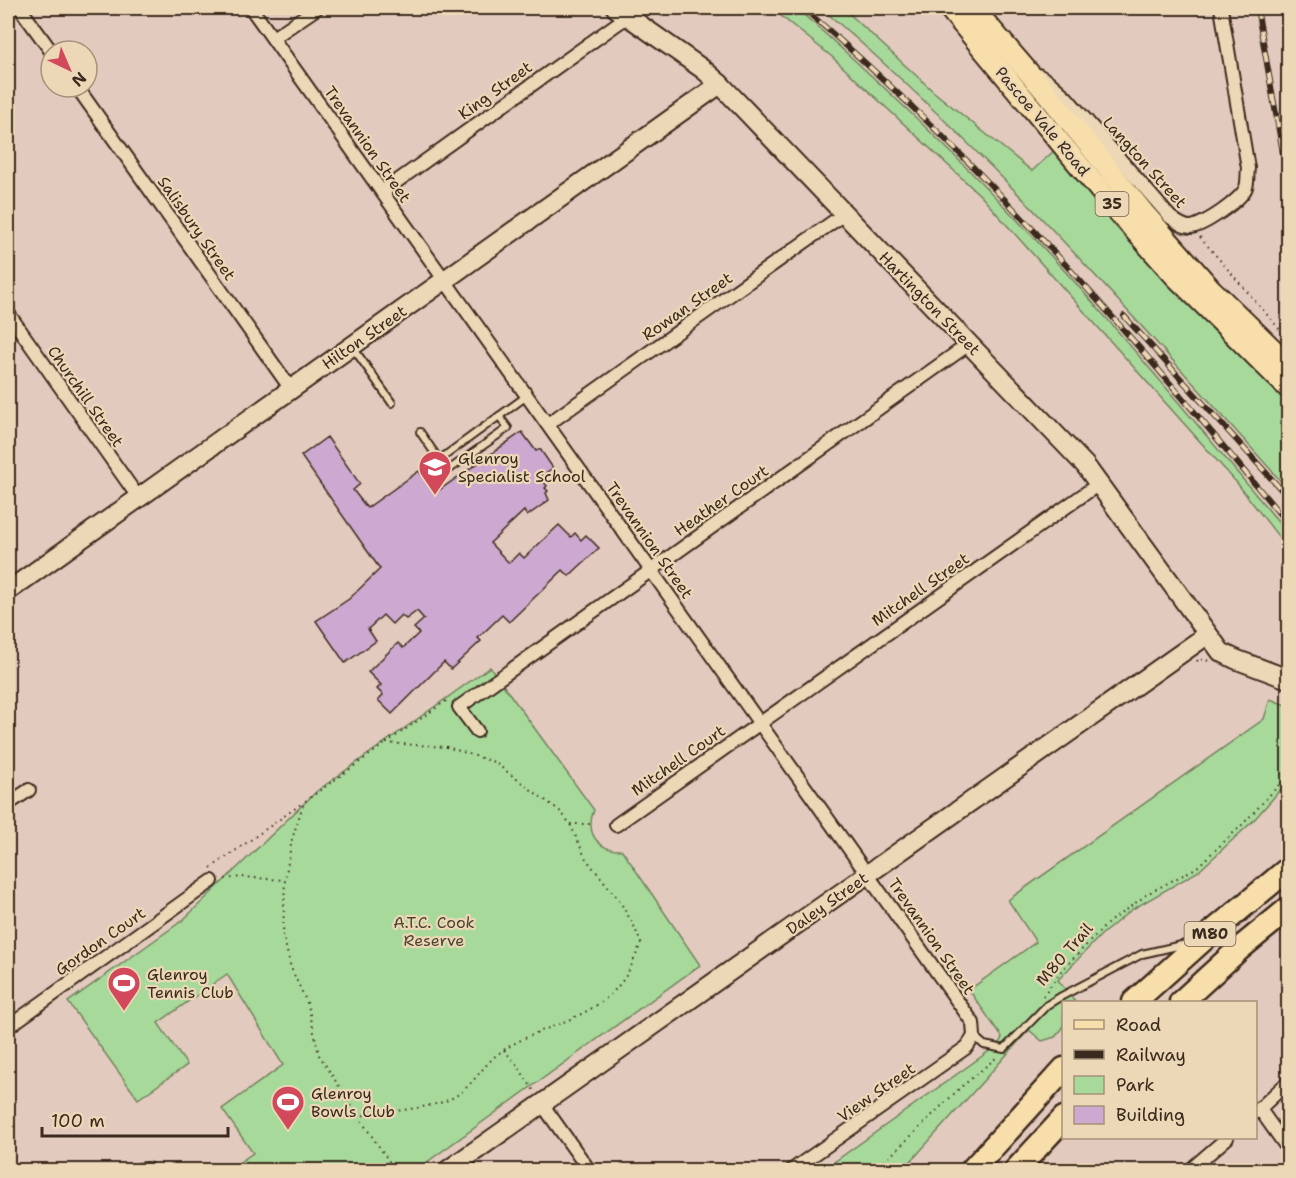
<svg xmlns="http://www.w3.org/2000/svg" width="1296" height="1178" viewBox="0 0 1296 1178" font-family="'Shantell Sans',sans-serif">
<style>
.green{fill:#a7d99b;stroke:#71825c;stroke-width:1.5}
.building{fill:#cda8d0;stroke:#3b2a1e;stroke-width:1.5}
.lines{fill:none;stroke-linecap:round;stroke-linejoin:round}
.lane-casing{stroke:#3b2a1e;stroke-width:10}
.street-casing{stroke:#3b2a1e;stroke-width:16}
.secondary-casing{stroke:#3b2a1e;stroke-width:22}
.primary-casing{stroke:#3b2a1e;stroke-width:24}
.highway-casing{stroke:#3b2a1e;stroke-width:27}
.path{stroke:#3b2a1e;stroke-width:2;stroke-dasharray:1.5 4.5;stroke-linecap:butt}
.lane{stroke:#ecd8b6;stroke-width:6}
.street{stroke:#ecd8b6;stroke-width:12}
.secondary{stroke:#ecd8b6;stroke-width:18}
.primary{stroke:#f8deab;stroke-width:20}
.highway{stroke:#f8deab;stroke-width:22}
.rail-casing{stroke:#3b2a1e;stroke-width:6}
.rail{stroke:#ecd8b6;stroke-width:4;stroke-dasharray:11;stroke-linecap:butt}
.labels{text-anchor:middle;stroke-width:4.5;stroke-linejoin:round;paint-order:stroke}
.shield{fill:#ecd8b6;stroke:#705e4c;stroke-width:1.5}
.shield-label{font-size:15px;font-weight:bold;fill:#3b2a1e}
.street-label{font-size:16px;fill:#3b2a1e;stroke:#ecd8b6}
.poi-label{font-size:16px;fill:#3b2a1e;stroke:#ecd8b6;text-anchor:start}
.park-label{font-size:16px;fill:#4b4431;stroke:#ecd8b6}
</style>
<rect width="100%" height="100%" fill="#e3cabe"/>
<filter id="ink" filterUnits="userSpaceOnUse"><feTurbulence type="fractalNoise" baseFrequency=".0167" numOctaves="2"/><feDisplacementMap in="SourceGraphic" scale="12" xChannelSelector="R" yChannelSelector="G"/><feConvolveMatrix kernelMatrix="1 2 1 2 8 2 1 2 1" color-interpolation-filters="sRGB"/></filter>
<g filter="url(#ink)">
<g class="green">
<path d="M771,8h25c93,81 182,168 266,260 78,86 151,176 226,265v16l-51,-66 -256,-287 -150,-140z"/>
<path d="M821,8h22l91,84 98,79 25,-23 176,199 55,51v91c-149,-166 -297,-337 -467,-481z"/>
<path d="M490,667l104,143c-9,22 3,41 28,40l78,115 -284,205h-188l25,-17 -31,-44 61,-44 -56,-91 -69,49 29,42 -49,34 -70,-97 115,-82 134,-129z"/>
<polygon points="1270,699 1288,706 1288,781 1253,821 1199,871 1131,910 1100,936 1058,980 1075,1002 1064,1002 1063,1028 1055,1037 1042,1041 1029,1030 903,1170 823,1170 999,1044 1002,1037 969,990 1036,942 1008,900 1264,719"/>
</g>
<polygon class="building" points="522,432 536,451 540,449 553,468 540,477 547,486 545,488 548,491 546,493 549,500 527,516 524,511 490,543 509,563 519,553 524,558 559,525 571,537 575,533 581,540 586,535 599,548 569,576 563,570 509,622 502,615 478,638 481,641 451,669 444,662 392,714 378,700 383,695 377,689 381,685 368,672 398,643 403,648 419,633 414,628 424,619 417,611 406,619 401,615 392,624 383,615 368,629 376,641 345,663 316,621 349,599 380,569 301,456 327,437 360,484 353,490 367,508 419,471 435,493"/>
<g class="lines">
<g class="lane-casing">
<g id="lane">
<polyline points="354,349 392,403"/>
<polyline points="420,432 447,471 508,428 499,416"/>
<polyline points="439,460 528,395"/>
<polyline points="974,1036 984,1045 1004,1049 1047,1005 1060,997 1142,954 1186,944"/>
</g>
</g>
<g class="street-casing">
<g id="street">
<polyline points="20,8 51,51"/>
<polyline points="251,8 973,1023 974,1036 967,1047 792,1170"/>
<polyline points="273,38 317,8"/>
<path d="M1038,75l10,6 18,16 104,120c6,4 12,10 20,10 12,0 53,-28 56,-40 2,-5 1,-13 2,-19l-27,-160"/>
<polyline points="77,87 291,389"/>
<polyline points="382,192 628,16"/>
<polyline points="8,313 138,497"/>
<polyline points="548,424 844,214"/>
<polyline points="477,731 459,707 969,344"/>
<polyline points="8,804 29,790"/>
<polyline points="616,825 1100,483"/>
<polyline points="8,1027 212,881"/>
<polyline points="542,1104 589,1170"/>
<polyline points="1259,1108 1288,1149"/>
<polyline points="1256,1112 1288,1082"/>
<polyline points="140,1170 147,1169"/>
<polyline points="1190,1170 1227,1138"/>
</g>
</g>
<g class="secondary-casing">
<g id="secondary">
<polyline points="616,8 704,70 720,84 1085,465 1221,652 1235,659 1288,679"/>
<polyline points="8,591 720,84"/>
<polyline points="448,1170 1207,635"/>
</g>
</g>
<g class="primary-casing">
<g id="primary">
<polyline points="949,8 1113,206 1176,277 1288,388"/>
<polyline points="973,8 1048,95 1144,213 1211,289 1288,364"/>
</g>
</g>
<g class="highway-casing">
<g id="highway">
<polyline points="1134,1002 1204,939 1288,869"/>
<polyline points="1181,1002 1238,950 1288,909"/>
<polyline points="972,1170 1064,1069"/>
<polyline points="1016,1170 1064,1118"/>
</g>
</g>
<g class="path">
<polyline points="594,8 602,13"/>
<polyline points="1200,237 1288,339"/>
<polyline points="1197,660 1198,662 1203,659 1209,661"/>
<path d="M386,743l61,4 47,15 67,50 9,12 16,35 33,41 15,26 7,17c-6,14 -11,29 -21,41 -31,39 -84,41 -122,70 -18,14 -27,36 -50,46 -22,9 -65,12 -90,16l-39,-61 -11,-50 -17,-37 -8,-33 2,-55 7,-41 12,-37z"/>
<polyline points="386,743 450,698"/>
<polyline points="570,824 593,824"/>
<polyline points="211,868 304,802"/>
<polyline points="225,879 242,877 285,880"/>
<polyline points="1043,996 1062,970 1109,922 1149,893 1196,868 1243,824 1288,775"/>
<polyline points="504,1050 517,1065 534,1091"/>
<polyline points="358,1116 395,1170"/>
<polyline points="876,1170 961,1087 996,1058"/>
</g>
<use href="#lane" class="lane"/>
<use href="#street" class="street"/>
<use href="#secondary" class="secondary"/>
<use href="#primary" class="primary"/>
<use href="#highway" class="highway"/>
<g class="rail-casing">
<g id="rail">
<path d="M803,8c181,154 335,334 485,516"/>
<polyline points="1257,8 1288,181"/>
<polyline points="1124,316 1288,497"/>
</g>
</g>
<use href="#rail" class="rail"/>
</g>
</g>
<defs>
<g id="school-pin" transform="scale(1.725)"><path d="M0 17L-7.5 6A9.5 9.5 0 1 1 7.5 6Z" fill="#d1495b" stroke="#ecd8b6"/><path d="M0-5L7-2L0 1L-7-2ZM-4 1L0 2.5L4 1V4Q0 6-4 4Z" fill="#fff"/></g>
<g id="stadium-pin" transform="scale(1.725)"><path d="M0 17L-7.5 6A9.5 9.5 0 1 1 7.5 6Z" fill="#d1495b" stroke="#ecd8b6"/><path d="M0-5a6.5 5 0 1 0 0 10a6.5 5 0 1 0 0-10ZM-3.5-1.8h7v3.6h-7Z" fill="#fff"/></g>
</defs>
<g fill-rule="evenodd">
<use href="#school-pin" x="435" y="467"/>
<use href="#stadium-pin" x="124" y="983"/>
<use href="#stadium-pin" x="288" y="1102"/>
</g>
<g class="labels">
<g class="shield">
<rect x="1095.5" y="192" width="33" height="24" rx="4.5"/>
<rect x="1184.5" y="922" width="51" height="24" rx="4.5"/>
</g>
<g class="shield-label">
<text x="1112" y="209">35</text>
<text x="1210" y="939">M80</text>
</g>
<g class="street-label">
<text transform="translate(495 90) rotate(-36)" y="6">King Street</text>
<text transform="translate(1043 121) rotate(50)" y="6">Pascoe Vale Road</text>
<text transform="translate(368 144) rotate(55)" y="6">Trevannion Street</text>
<text transform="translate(1145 162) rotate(48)" y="6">Langton Street</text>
<text transform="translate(197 228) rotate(55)" y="6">Salisbury Street</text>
<text transform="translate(930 303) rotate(46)" y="6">Hartington Street</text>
<text transform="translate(687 306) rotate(-35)" y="6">Rowan Street</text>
<text transform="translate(364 337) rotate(-35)" y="6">Hilton Street</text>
<text transform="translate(86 396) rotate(55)" y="6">Churchill Street</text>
<text transform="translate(721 500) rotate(-35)" y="6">Heather Court</text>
<text transform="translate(650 540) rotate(55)" y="6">Trevannion Street</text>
<text transform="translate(920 589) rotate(-35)" y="6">Mitchell Street</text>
<text transform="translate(678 760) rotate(-35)" y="6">Mitchell Court</text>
<text transform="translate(827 903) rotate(-35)" y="6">Daley Street</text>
<text transform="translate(932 936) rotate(55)" y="6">Trevannion Street</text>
<text transform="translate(100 941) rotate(-35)" y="6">Gordon Court</text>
<text transform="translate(1064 954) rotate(-49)" y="6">M80 Trail</text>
<text transform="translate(876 1092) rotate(-35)" y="6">View Street</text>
</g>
<g class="poi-label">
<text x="458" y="464">Glenroy<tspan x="458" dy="18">Specialist School</tspan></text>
<text x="147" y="980">Glenroy<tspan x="147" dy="18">Tennis Club</tspan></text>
<text x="311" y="1099">Glenroy<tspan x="311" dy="18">Bowls Club</tspan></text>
</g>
<g class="park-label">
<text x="434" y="928">A.T.C. Cook<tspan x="434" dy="18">Reserve</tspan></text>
</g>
</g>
<rect width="1296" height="1178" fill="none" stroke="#ecd8b6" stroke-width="30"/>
<rect x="15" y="15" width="1266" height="1148" fill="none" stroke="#3b2a1e" stroke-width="2" filter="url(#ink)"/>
<rect x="1062" y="1001" width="195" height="138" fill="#ecd8b6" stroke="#a59279" stroke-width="1.5"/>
<rect x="1074" y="1020" width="30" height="9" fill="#f8deab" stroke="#a59279" stroke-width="1.5"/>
<text x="1116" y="1031" font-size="18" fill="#3b2a1e">Road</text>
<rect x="1074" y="1050" width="30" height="9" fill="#3b2a1e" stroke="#a59279" stroke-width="1.5"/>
<text x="1116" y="1061" font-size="18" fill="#3b2a1e">Railway</text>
<rect x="1074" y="1076" width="30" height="18" fill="#a7d99b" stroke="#a59279" stroke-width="1.5"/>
<text x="1116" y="1091" font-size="18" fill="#3b2a1e">Park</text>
<rect x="1074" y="1106" width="30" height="18" fill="#cda8d0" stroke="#a59279" stroke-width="1.5"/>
<text x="1116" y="1121" font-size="18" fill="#3b2a1e">Building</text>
<g transform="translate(69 69) rotate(136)"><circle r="28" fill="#ecd8b6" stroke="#a59279" stroke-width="1.5"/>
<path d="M0-4.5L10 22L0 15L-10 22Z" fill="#d1495b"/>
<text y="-9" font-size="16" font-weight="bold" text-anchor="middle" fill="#3b2a1e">N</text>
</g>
<path d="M42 1127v9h186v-9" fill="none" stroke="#3b2a1e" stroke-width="3"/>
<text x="51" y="1127" font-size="18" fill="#3b2a1e" stroke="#ecd8b6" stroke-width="4.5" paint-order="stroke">100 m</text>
</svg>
